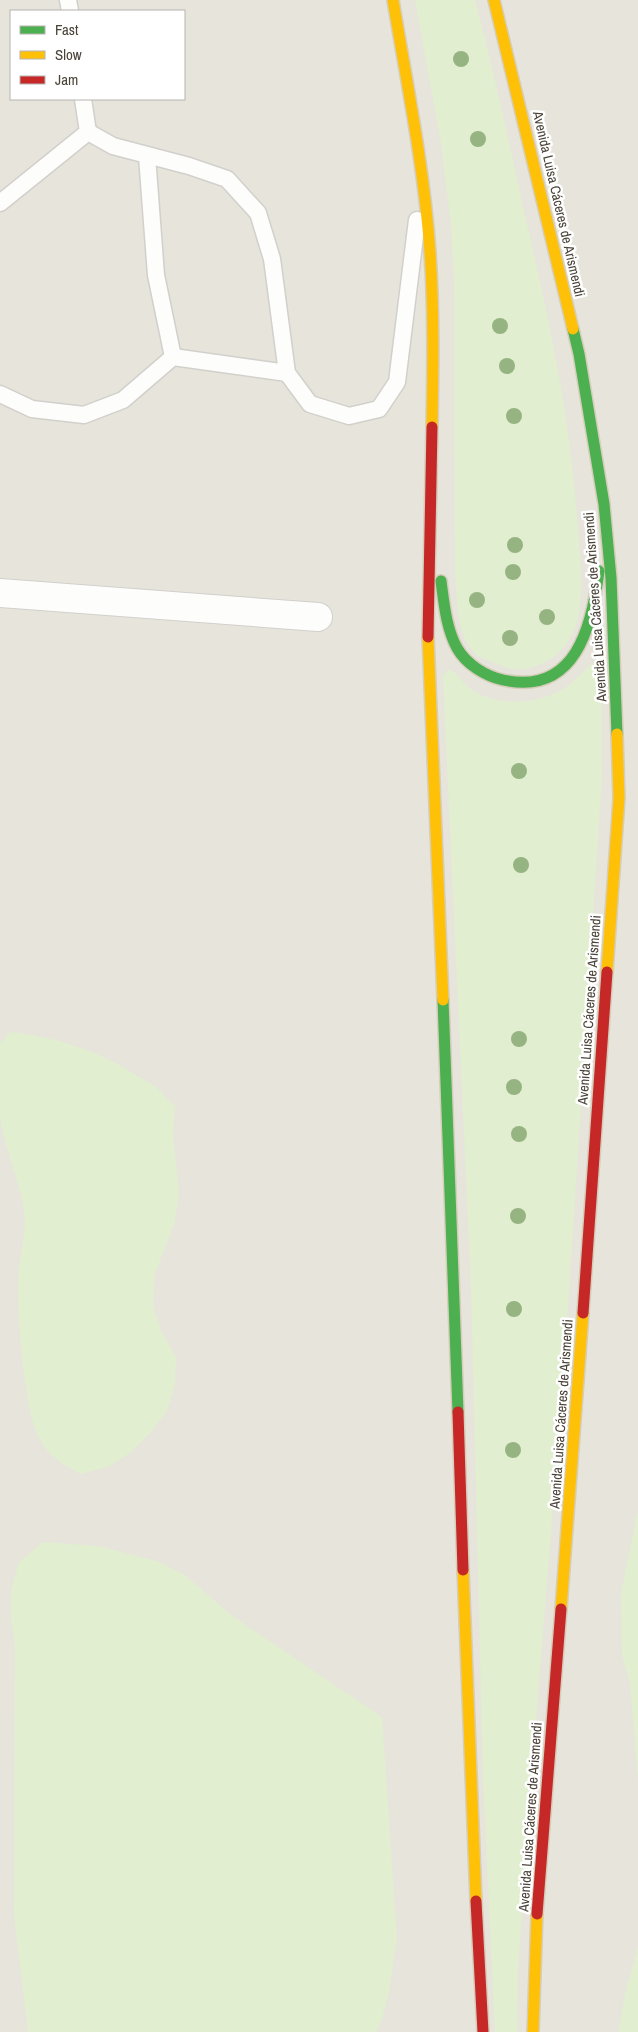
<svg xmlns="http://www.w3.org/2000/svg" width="638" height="2032" viewBox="0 0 638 2032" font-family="'Archivo Narrow',sans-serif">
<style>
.residential{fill:#e7e4dc;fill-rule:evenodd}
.green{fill:#e1eecf}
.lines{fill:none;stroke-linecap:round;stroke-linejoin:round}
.lane-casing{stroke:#d2d0cb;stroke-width:19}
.street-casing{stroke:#d2d0cb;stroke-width:30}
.fast-casing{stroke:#d6cebb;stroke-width:14}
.slow-casing{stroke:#d6cebb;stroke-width:14}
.jam-casing{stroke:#d6cebb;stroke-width:14}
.lane{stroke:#fdfdfc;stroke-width:16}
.street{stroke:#fdfdfc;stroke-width:28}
.fast{stroke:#4caf50;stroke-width:11}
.slow{stroke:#ffc107;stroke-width:11}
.jam{stroke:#c62828;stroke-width:11}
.tree{fill:#96b382}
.labels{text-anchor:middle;stroke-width:5;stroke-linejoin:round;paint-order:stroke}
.street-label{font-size:14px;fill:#4b4439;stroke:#fff}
</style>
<rect width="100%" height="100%" fill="#f4f2ee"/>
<path class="residential" d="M0,0h638v2032h-638zM11,11h173v88h-173z"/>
<g class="green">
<path d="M415,0h60c19,71 34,143 50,215 22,96 43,191 51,289 2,33 9,83 2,114 -5,22 -19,39 -39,47 -19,7 -26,6 -44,-2 -6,-3 -15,-5 -20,-9 -19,-20 -18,-56 -20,-81l-1,-287 -3,-61 -10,-81z"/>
<path d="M598,661l3,2v7l1,105 -37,581 -36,453 -11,160 -1,63h-22l-12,-253 -12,-491 -28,-611 3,-6 5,-1c10,7 15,18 26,23 27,14 67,11 92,-8 9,-7 18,-20 29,-24z"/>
<path d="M10,1032c45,5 84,17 123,41 7,5 16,9 23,14 7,6 13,13 19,20l-2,28 6,58 -4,28 -20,53 -2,31 8,26 15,26 -1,27 -8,27 -16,21 -20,20 -21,14 -30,8c-16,-9 -31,-17 -40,-34 -16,-29 -25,-138 -21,-173 2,-18 8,-37 5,-56 -4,-31 -21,-65 -24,-96 0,-23 0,-48 0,-72z"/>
<polygon points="638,1509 638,1782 630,1684 622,1655 621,1593"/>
<polygon points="43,1542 99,1546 160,1562 186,1576 231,1615 382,1717 397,1938 389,1992 382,2019 376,2032 28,2032 14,1915 15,1644 11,1618 11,1590 19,1562"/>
<polygon points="638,1947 638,2032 618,2032 626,1990"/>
</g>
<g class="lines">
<g class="lane-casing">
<g id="lane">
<polyline points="68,0 70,11"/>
<polyline points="88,132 113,146 189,166 227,179 258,213 272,259 287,373 310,404 349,416 379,409 397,382 417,220"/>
<polyline points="147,156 156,275 173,357"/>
<polyline points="0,203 88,132 83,99"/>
<polyline points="0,394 32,409 84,415 123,400 173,357 287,373"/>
</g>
</g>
<g class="street-casing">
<polyline id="street" points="0,593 318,617"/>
</g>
<g class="fast-casing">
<g id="fast">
<polyline points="573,329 579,354 604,504 611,578 617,734"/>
<path d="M441,581c3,22 5,47 16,67 9,16 28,28 46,32 73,16 89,-54 96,-109"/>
<polyline points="443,1000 458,1412"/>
</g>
</g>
<g class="slow-casing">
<g id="slow">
<path d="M393,0c14,84 31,167 37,252 4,58 3,117 2,175"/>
<polyline points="494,0 573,329"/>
<polyline points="428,637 443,1000"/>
<polyline points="607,972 619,798 617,734"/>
<polyline points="463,1570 476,1901"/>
<polyline points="561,1609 583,1313"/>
<polyline points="533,2032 537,1914"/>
</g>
</g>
<g class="jam-casing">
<g id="jam">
<polyline points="428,637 432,427"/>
<polyline points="583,1313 607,972"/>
<polyline points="458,1412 463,1570"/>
<polyline points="476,1901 483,2032"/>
<polyline points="537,1914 561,1609"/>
</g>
</g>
<use href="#lane" class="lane"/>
<use href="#street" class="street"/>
<use href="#fast" class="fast"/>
<use href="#slow" class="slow"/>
<use href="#jam" class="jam"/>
</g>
<g class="tree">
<circle cx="461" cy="59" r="8"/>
<circle cx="478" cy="139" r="8"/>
<circle cx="500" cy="326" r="8"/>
<circle cx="507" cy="366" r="8"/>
<circle cx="514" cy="416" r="8"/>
<circle cx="515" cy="545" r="8"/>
<circle cx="513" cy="572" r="8"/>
<circle cx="477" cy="600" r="8"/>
<circle cx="547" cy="617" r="8"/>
<circle cx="510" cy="638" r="8"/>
<circle cx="519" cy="771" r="8"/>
<circle cx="521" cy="865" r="8"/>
<circle cx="519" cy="1039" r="8"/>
<circle cx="514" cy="1087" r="8"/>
<circle cx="519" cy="1134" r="8"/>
<circle cx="518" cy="1216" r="8"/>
<circle cx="514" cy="1309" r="8"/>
<circle cx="513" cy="1450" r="8"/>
</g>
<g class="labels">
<g class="street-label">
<text transform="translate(559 204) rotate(77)" y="5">Avenida Luisa Cáceres de Arismendi</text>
<text transform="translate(595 607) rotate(-94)" y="5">Avenida Luisa Cáceres de Arismendi</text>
<text transform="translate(589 1010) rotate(-86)" y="5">Avenida Luisa Cáceres de Arismendi</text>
<text transform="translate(561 1414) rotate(-86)" y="5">Avenida Luisa Cáceres de Arismendi</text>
<text transform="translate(530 1817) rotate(-86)" y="5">Avenida Luisa Cáceres de Arismendi</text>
</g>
</g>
<rect x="10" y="10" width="175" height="90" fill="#ffffff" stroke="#b7b4b0"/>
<rect x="20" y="26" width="25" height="8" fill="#4caf50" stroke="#b7b4b0"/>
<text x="55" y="35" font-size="15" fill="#4b4439">Fast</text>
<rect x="20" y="51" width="25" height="8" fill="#ffc107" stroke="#b7b4b0"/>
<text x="55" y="60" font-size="15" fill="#4b4439">Slow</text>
<rect x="20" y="76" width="25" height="8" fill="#c62828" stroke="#b7b4b0"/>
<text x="55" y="85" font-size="15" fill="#4b4439">Jam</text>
</svg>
